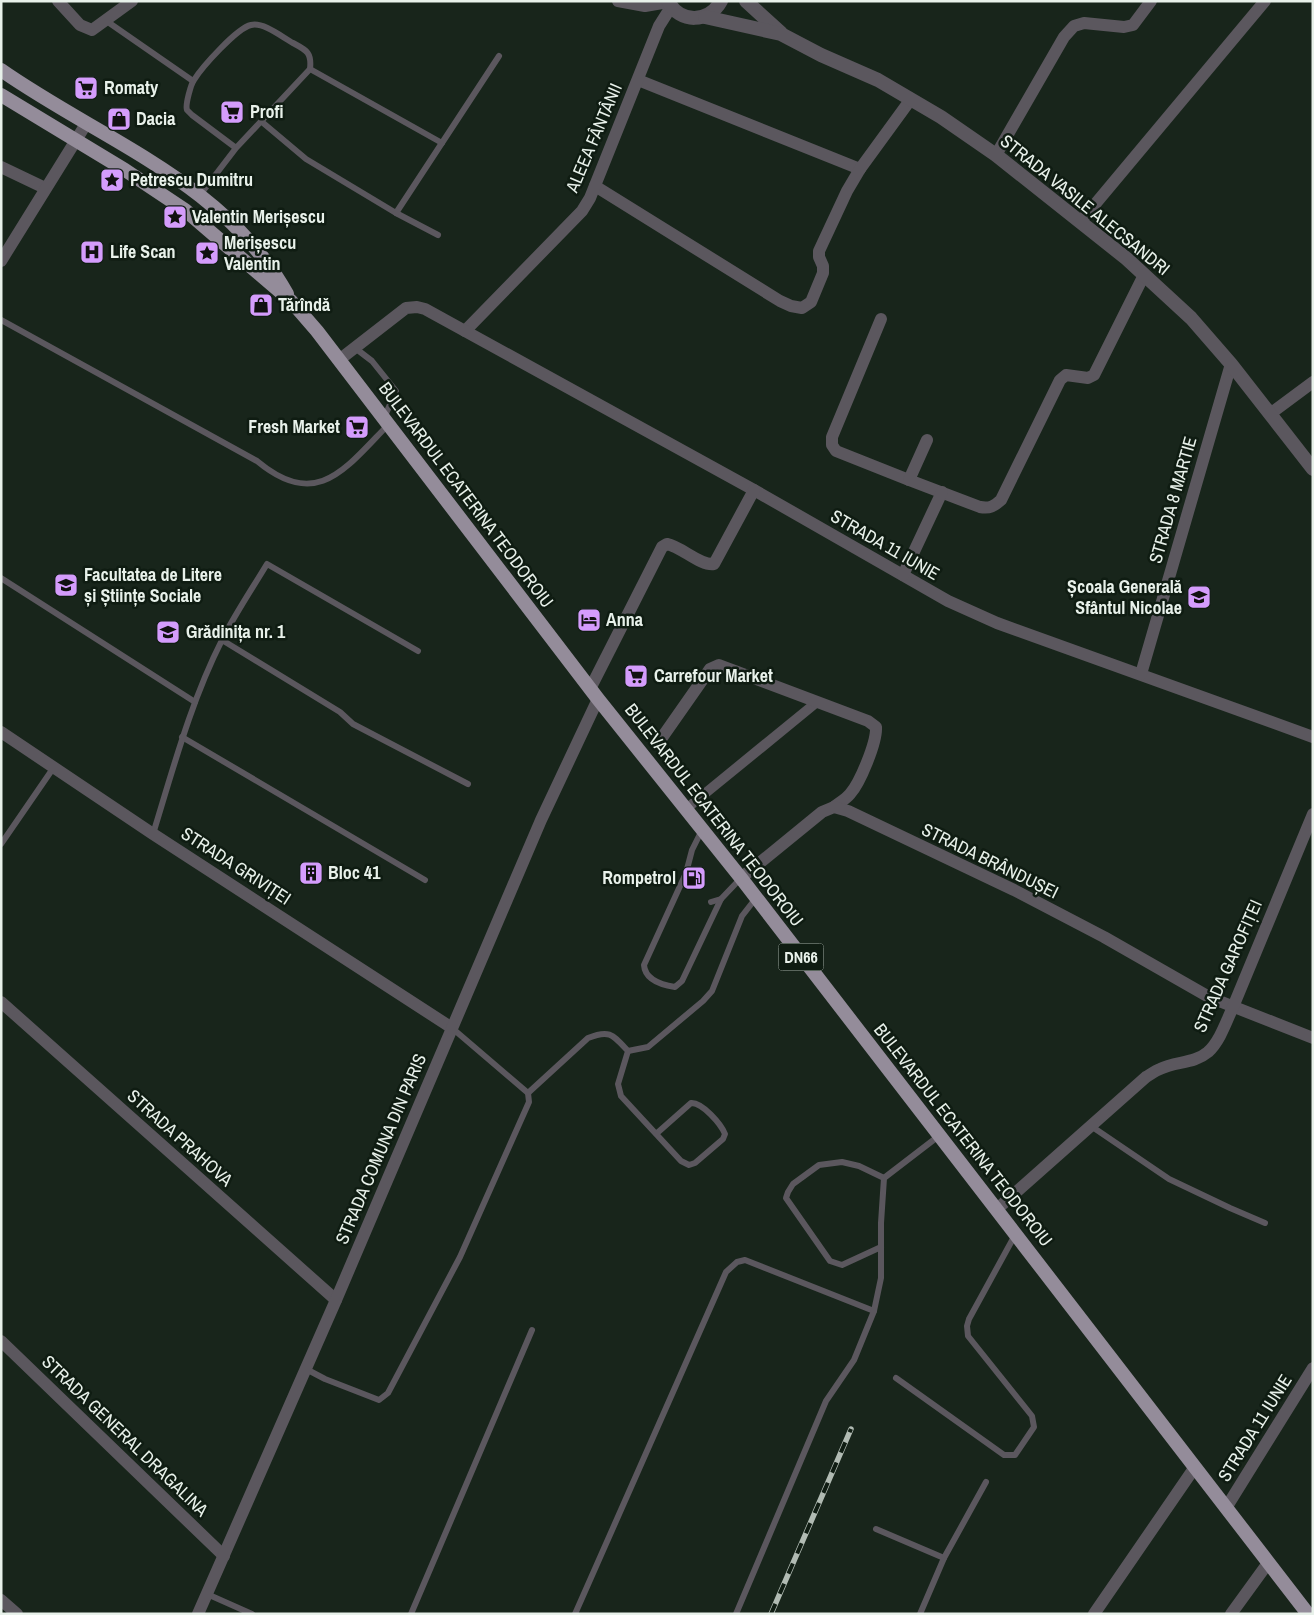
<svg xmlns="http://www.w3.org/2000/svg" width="1314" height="1615" viewBox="0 0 1314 1615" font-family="'Archivo Narrow',sans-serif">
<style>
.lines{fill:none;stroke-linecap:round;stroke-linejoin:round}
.service{stroke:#5b575e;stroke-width:6}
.pedestrian{stroke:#5b575e;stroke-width:10}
.minor{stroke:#5b575e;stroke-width:12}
.tertiary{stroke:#5b575e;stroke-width:14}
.primary{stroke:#948c9a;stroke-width:14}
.rail-casing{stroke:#b1bbb3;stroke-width:5.5}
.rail{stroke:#0f1c12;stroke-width:4;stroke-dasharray:11;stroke-linecap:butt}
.labels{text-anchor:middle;stroke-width:5;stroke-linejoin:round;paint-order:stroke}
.shield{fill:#0f1c12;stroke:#a7b1a9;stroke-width:1}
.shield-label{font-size:16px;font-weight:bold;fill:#e8f1ea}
.poi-label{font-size:18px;font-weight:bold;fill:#e8f1ea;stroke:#0f1c12;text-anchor:start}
.street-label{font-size:18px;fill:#e8f1ea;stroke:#0f1c12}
</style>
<rect width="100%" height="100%" fill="#18251b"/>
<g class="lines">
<g class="service">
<polyline points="105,20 193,81"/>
<polyline points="310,69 442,143"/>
<polyline points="262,122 306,159 396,213 438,235"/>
<path d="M200,195l36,-47 74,-79c2,-17 -4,-19 -17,-26 -11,-6 -29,-21 -42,-18 -14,3 -49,42 -57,55 -3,4 -9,25 -7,30 1,1 4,4 5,5l44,33"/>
<polyline points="396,213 499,56"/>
<path d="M1,320l256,141c60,50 88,8 131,-36"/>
<polyline points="355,348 372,361 396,391 384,418"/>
<polyline points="1,578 195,702"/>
<polyline points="222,640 340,712 353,724 468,784"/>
<polyline points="182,737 425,880"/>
<path d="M153,834c20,-65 38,-133 69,-194 13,-26 30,-51 45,-76l151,87"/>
<polyline points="1,844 54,767"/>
<path d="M686,873l-42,92c1,15 18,20 31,22l7,-6 39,-82"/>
<polyline points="690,887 686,873 692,850 702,830"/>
<polyline points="711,902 721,899 741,878"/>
<polyline points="628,1051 648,1047 703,1001 712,991 742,916 756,898"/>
<path d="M528,1093l60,-55c22,-9 25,-3 40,13l-10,33 3,12 60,65 8,4 6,-2 28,-24 2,-5c-4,-10 -23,-32 -34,-31l-35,31"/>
<polyline points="1091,1126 1169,1179 1230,1208 1265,1223"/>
<polyline points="881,1247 842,1265 830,1261 786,1198 788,1192 793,1184 819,1165 842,1162 859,1166 884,1178"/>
<polyline points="306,1369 325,1379 379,1400 388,1393 460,1257 529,1102 528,1093 452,1028"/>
<polyline points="896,1378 1004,1455 1015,1455 1034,1427 1032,1416 968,1336 967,1326 969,1319 1015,1235"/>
<polyline points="876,1529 944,1558"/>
<polyline points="207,1594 252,1614"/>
<polyline points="411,1614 532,1330"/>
<polyline points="575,1614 726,1272 737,1262 745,1260 874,1311"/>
<polyline points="736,1614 826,1401 854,1360 874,1311 881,1278 881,1223 884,1178 940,1135"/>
<polyline points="920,1614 944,1558 986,1482"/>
</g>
<polyline class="pedestrian" points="686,809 817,702"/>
<g class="minor">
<polyline points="58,1 80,25 92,30 132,1"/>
<polyline points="618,1 645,6 668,2"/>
<polyline points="638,80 860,169"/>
<polyline points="996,155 1064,37 1074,26 1084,23 1124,27 1133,25 1151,1"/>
<polyline points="1,167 45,188"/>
<polyline points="595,186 780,301 791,306 802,308 811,302 823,273 823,266 819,257 819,251 847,191 860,169 911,99"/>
<polyline points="1081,221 1265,1"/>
<polyline points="1,261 86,124"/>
<polyline points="881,319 832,437 832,445 836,451 909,480"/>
<polyline points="465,331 582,211 590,198 659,26 671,7"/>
<polyline points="339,360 406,308 417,307 425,309 754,490 948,601 997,623 1313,737"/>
<polyline points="1270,414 1313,382"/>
<path d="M927,440l-18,40 71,27c10,2 14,-1 21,-7l59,-120 6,-5 22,3 6,-3 50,-100"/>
<polyline points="903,575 942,492"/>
<polyline points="1141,674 1231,364"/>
<path d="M590,689l72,-142 5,-3c15,3 33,22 47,20l40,-74"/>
<polyline points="1,732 153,834 452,1028"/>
<path d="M661,739l49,-70 9,-4 149,56 8,6c1,15 -16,56 -26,67 -4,5 -11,9 -16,13"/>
<polyline points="741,878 822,812 834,807 848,811 1014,890 1104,937 1209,997 1313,1038"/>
<polyline points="1,1002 336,1300"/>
<path d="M997,1209l149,-132c5,-3 9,-6 14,-8 15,-8 34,-5 48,-17 12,-11 18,-30 25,-45l80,-193"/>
<polyline points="1,1341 224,1556"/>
<polyline points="1226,1508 1313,1368"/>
<polyline points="1,1600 17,1614"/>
<polyline points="198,1614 336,1300 541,820 598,699"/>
<polyline points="1094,1614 1195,1467"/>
<polyline points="1231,1614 1268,1563"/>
</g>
<g class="tertiary">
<path d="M668,1c12,23 41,22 53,0"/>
<polyline points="746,1 781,33"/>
<polyline points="705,17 781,34 821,55 878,80 941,117 996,155 1127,259 1191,318 1231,364 1313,469"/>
</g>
<g class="primary">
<path d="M1,70c100,70 224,112 286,224"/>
<polyline points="1,95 125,170 185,210 291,301 317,331 598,699 741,878 1308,1614"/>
</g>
<g class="rail-casing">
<polyline id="rail" points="771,1614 851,1429"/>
</g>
<use href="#rail" class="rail"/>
</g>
<defs>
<g id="supermarket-square" transform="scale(1.25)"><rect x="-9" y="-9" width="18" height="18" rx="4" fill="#d49cfc" stroke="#0f1c12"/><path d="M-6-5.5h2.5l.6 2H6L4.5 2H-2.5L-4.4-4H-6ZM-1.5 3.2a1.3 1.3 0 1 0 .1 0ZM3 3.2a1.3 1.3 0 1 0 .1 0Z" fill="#111"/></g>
<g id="shop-square" transform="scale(1.25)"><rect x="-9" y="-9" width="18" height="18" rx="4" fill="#d49cfc" stroke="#0f1c12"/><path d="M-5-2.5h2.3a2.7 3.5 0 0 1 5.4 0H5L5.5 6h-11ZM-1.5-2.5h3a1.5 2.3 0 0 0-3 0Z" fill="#111"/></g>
<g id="sight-square" transform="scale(1.25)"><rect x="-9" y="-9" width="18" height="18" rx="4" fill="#d49cfc" stroke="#0f1c12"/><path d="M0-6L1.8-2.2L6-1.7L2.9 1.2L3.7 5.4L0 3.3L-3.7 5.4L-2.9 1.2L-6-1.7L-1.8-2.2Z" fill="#111"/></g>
<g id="hospital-square" transform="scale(1.25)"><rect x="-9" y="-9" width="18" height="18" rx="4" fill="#d49cfc" stroke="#0f1c12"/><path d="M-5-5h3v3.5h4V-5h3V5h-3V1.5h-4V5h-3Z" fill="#111"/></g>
<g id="university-square" transform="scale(1.25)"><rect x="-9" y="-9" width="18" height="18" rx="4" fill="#d49cfc" stroke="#0f1c12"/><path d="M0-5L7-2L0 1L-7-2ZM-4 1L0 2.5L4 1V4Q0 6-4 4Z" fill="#111"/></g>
<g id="school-square" transform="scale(1.25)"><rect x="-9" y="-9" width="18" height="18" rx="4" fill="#d49cfc" stroke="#0f1c12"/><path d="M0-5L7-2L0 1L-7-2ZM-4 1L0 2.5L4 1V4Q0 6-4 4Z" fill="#111"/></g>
<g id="hotel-square" transform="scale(1.25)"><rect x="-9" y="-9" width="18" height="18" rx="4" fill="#d49cfc" stroke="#0f1c12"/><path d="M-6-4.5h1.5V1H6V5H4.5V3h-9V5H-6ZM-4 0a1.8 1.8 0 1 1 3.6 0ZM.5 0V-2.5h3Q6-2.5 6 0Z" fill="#111"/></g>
<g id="building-square" transform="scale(1.25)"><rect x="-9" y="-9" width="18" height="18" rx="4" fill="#d49cfc" stroke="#0f1c12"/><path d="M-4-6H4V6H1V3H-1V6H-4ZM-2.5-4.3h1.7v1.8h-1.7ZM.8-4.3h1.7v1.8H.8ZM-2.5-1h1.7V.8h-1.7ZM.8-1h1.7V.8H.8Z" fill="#111"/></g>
<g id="fuel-square" transform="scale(1.25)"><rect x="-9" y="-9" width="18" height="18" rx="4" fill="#d49cfc" stroke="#0f1c12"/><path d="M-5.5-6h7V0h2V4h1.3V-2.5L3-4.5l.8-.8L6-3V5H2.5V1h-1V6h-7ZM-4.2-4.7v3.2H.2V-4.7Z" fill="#111"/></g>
</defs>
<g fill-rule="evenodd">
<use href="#supermarket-square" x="86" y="88"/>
<use href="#supermarket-square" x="232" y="112"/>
<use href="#shop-square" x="119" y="119"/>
<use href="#sight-square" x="112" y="180"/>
<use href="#sight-square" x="175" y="217"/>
<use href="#hospital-square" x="92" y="252"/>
<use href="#sight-square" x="207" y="253"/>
<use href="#shop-square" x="261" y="305"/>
<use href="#supermarket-square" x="357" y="427"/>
<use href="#university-square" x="66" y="585"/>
<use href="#school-square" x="1199" y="597"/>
<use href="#hotel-square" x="589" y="620"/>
<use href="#school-square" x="168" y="632"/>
<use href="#supermarket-square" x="636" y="676"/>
<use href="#building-square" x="311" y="873"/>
<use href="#fuel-square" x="694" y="878"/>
</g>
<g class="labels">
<rect class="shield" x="778.5" y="943.5" width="45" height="27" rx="4"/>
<g class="shield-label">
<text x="801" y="963">DN66</text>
</g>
<g class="poi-label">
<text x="104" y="94">Romaty</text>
<text x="250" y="118">Profi</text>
<text x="136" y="125">Dacia</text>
<text x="130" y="186">Petrescu Dumitru</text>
<text x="192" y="223">Valentin Merișescu</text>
<text x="224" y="249">Merișescu<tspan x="224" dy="21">Valentin</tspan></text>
<text x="110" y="258">Life Scan</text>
<text x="278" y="311">Tărîndă</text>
<text x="340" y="433" text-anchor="end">Fresh Market</text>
<text x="84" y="581">Facultatea de Litere<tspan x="84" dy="21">și Științe Sociale</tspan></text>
<text x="1182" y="593" text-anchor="end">Școala Generală<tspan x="1182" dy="21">Sfântul Nicolae</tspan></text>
<text x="606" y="626">Anna</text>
<text x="186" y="638">Grădinița nr. 1</text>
<text x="654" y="682">Carrefour Market</text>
<text x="328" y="879">Bloc 41</text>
<text x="676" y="884" text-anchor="end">Rompetrol</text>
</g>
<g class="street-label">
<text transform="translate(594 138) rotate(-67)" y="6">ALEEA FÂNTÂNII</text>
<text transform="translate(1085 205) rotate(39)" y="6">STRADA VASILE ALECSANDRI</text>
<text transform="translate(466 495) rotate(53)" y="6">BULEVARDUL ECATERINA TEODOROIU</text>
<text transform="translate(1173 500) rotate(-74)" y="6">STRADA 8 MARTIE</text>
<text transform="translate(885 545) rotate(30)" y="6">STRADA 11 IUNIE</text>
<text transform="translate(714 815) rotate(52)" y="6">BULEVARDUL ECATERINA TEODOROIU</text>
<text transform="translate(990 861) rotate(26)" y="6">STRADA BRÂNDUȘEI</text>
<text transform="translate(236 866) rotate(33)" y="6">STRADA GRIVIȚEI</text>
<text transform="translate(1228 966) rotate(-66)" y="6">STRADA GAROFIȚEI</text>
<text transform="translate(963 1135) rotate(52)" y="6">BULEVARDUL ECATERINA TEODOROIU</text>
<text transform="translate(180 1138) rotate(42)" y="6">STRADA PRAHOVA</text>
<text transform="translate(381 1149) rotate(-67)" y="6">STRADA COMUNA DIN PARIS</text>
<text transform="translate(1255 1428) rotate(-58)" y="6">STRADA 11 IUNIE</text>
<text transform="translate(125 1436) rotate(44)" y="6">STRADA GENERAL DRAGALINA</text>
</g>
</g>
<rect width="1314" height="1615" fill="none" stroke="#e8f1ea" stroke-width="5"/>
</svg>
